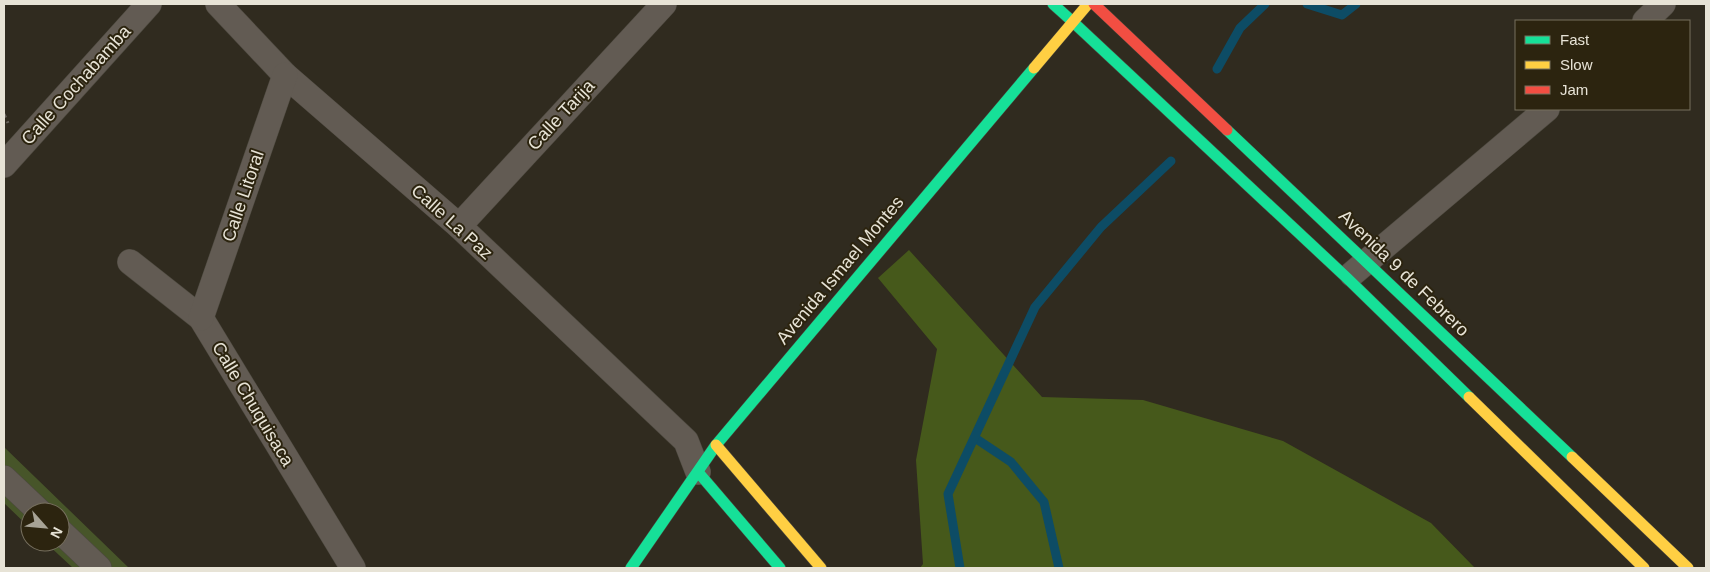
<svg xmlns="http://www.w3.org/2000/svg" width="1710" height="572" viewBox="0 0 1710 572" font-family="Arial,sans-serif">
<style>
.green{fill:#475529}
.forest{fill:#46591b}
.lines{fill:none;stroke-linecap:round;stroke-linejoin:round}
.stream{stroke:#0d4c65;stroke-width:9}
.street-casing{stroke:#4c483e;stroke-width:26}
.fast-casing{stroke:#4c483e;stroke-width:12}
.slow-casing{stroke:#4c483e;stroke-width:12}
.jam-casing{stroke:#4c483e;stroke-width:12}
.path{stroke:#69635c;stroke-width:3;stroke-dasharray:4 4;stroke-linecap:butt}
.street{stroke:#625b53;stroke-width:25}
.fast{stroke:#16e098;stroke-width:11}
.slow{stroke:#ffcf43;stroke-width:11}
.jam{stroke:#f24e42;stroke-width:11}
.labels{text-anchor:middle;stroke-width:4;stroke-linejoin:round;paint-order:stroke}
.street-label{font-size:18px;fill:#e7e3d6;stroke:#2c240f}
</style>
<rect width="100%" height="100%" fill="#302b1f"/>
<polygon class="green" points="4,447 129,568 73,568 45,542 60,542 60,512 30,512 30,528 4,503"/>
<polygon class="forest" points="909,250 1042,397 1143,400 1283,441 1431,523 1475,568 920,568 923,564 916,460 937,349 878,278"/>
<g class="lines">
<g class="stream">
<polyline points="1307,4 1342,15 1356,4"/>
<polyline points="1217,69 1240,28 1265,4"/>
<polyline points="975,438 1011,462 1044,502 1059,568"/>
<polyline points="960,568 948,494 1035,307 1101,227 1171,161"/>
</g>
<g class="street-casing">
<g id="street">
<polyline points="218,4 285,75 459,226 686,441 698,472"/>
<polyline points="1645,21 1663,4"/>
<polyline points="4,165 149,4"/>
<polyline points="459,226 664,4"/>
<polyline points="130,262 201,318 353,568"/>
<polyline points="1352,274 1547,109"/>
<polyline points="201,318 285,75"/>
<polyline points="4,478 40,512"/>
<polyline points="60,531 99,568"/>
</g>
</g>
<g class="fast-casing">
<g id="fast">
<polyline points="1053,4 1073,22"/>
<polyline points="1073,22 1347,278 1469,397"/>
<polyline points="1227,130 1572,457"/>
<polyline points="698,472 780,568"/>
<polyline points="631,568 716,445 1034,68"/>
</g>
</g>
<g class="slow-casing">
<g id="slow">
<polyline points="1034,68 1088,4"/>
<polyline points="1469,397 1644,568"/>
<polyline points="716,445 821,568"/>
<polyline points="1572,457 1688,568"/>
</g>
</g>
<g class="jam-casing">
<polyline id="jam" points="1094,4 1227,130"/>
</g>
<polyline class="path" points="4,114 8,123"/>
<use href="#street" class="street"/>
<use href="#fast" class="fast"/>
<use href="#slow" class="slow"/>
<use href="#jam" class="jam"/>
</g>
<g class="labels">
<g class="street-label">
<text transform="translate(76 85) rotate(-48)" y="6">Calle Cochabamba</text>
<text transform="translate(561 115) rotate(-47)" y="6">Calle Tarija</text>
<text transform="translate(243 196) rotate(-71)" y="6">Calle Litoral</text>
<text transform="translate(452 222) rotate(42)" y="6">Calle La Paz</text>
<text transform="translate(840 270) rotate(-50)" y="6">Avenida Ismael Montes</text>
<text transform="translate(1404 273) rotate(44)" y="6">Avenida 9 de Febrero</text>
<text transform="translate(253 404) rotate(59)" y="6">Calle Chuquisaca</text>
</g>
</g>
<rect width="1710" height="572" fill="none" stroke="#e7e3d6" stroke-width="10"/>
<rect x="1515" y="20" width="175" height="90" fill="#2c240f" stroke="#77705f"/>
<rect x="1525" y="36" width="25" height="8" fill="#16e098" stroke="#77705f"/>
<text x="1560" y="45" font-size="15" fill="#e7e3d6">Fast</text>
<rect x="1525" y="61" width="25" height="8" fill="#ffcf43" stroke="#77705f"/>
<text x="1560" y="70" font-size="15" fill="#e7e3d6">Slow</text>
<rect x="1525" y="86" width="25" height="8" fill="#f24e42" stroke="#77705f"/>
<text x="1560" y="95" font-size="15" fill="#e7e3d6">Jam</text>
<g transform="translate(45 527) rotate(117)"><circle r="24" fill="#2c240f" stroke="#77705f"/>
<path d="M0-4L9 19L0 12L-9 19Z" fill="#a7a396"/>
<text y="-8" font-size="14" font-weight="bold" text-anchor="middle" fill="#e7e3d6">N</text>
</g>
</svg>
